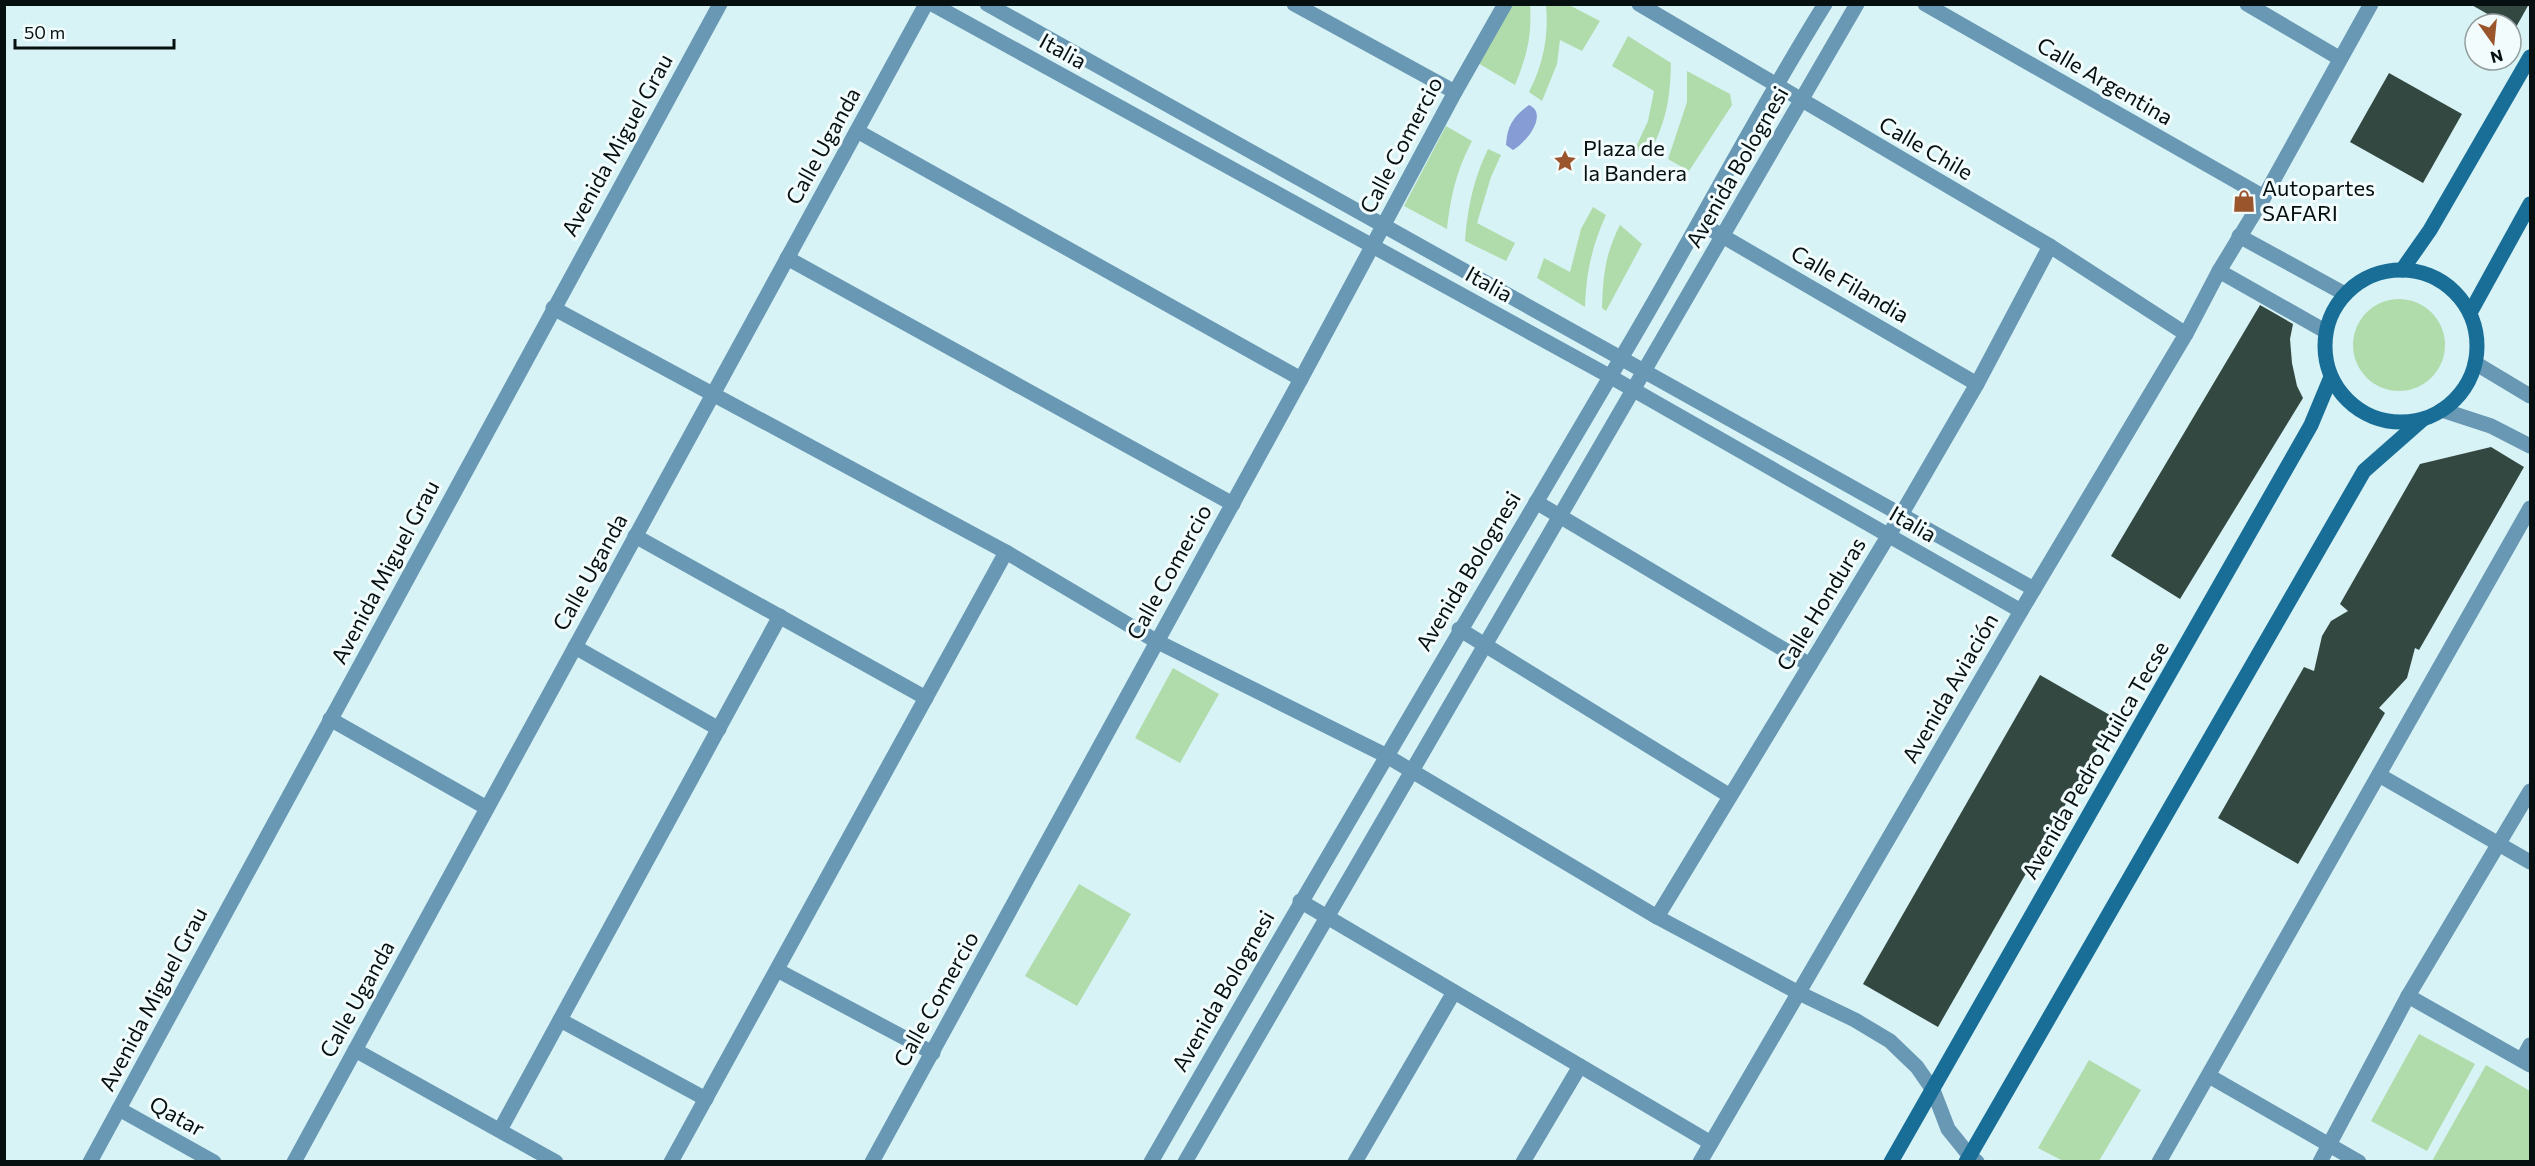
<svg xmlns="http://www.w3.org/2000/svg" width="2535" height="1166" viewBox="0 0 2535 1166" font-family="Commissioner,sans-serif">
<style>
.green{fill:#b0dcac}
.water{fill:#859cd5}
.building{fill:#344842}
.lines{fill:none;stroke-linecap:round;stroke-linejoin:round}
.minor{stroke:#6998b5;stroke-width:15}
.tertiary{stroke:#6998b5;stroke-width:15}
.secondary{stroke:#196e98;stroke-width:15}
.labels{text-anchor:middle;stroke-width:6;stroke-linejoin:round;paint-order:stroke}
.street-label{font-size:22px;fill:#071011;stroke:#f2fcfd}
.poi-label{font-size:22px;fill:#071011;stroke:#f2fcfd;text-anchor:start}
</style>
<rect width="100%" height="100%" fill="#d8f3f5"/>
<g class="green">
<path d="M1510,5h20c2,30 -3,51 -15,80l-37,-22z"/>
<path d="M1546,5h23l31,16 -18,30 -22,-11 -3,24 -15,37 -13,-9c14,-27 20,-56 17,-87z"/>
<path d="M1628,36l43,27c-1,40 -5,58 -23,94l-13,-8 13,-28 6,-30 -42,-25z"/>
<polygon points="1687,71 1730,94 1732,105 1689,171 1668,159 1687,102"/>
<path d="M1446,126l26,15c-16,31 -21,54 -25,88l-43,-23z"/>
<path d="M1488,149l13,6 -10,22 -14,46 38,20 -9,18 -41,-20c3,-35 8,-60 23,-92z"/>
<path d="M1593,207l13,8c-14,31 -20,58 -21,92l-48,-29 7,-20 26,14 11,-43z"/>
<path d="M1620,225l22,19 -36,67 -4,-3c1,-32 3,-54 18,-83z"/>
<circle cx="2399" cy="345" r="46"/>
<polygon points="1173,668 1219,694 1180,763 1135,738"/>
<polygon points="1079,884 1131,914 1077,1006 1025,976"/>
<polygon points="2419,1034 2475,1064 2427,1151 2371,1121"/>
<polygon points="2089,1060 2141,1090 2099,1161 2063,1161 2038,1148"/>
<polygon points="2486,1065 2530,1091 2530,1161 2432,1161"/>
</g>
<path class="water" d="M1529,105c20,9 -3,38 -16,45l-7,-5c1,-20 8,-29 23,-40z"/>
<g class="building">
<polygon points="2470,4 2529,4 2515,29 2511,27 2511,24 2505,24"/>
<polygon points="2389,73 2462,114 2423,183 2350,142"/>
<polygon points="2260,305 2293,324 2290,339 2292,363 2297,386 2303,398 2180,599 2111,556"/>
<polygon points="2491,447 2524,467 2419,650 2415,648 2407,678 2379,708 2385,713 2298,864 2218,818 2304,667 2314,671 2322,636 2331,621 2348,611 2340,604 2420,464"/>
<polygon points="2040,675 2115,718 1938,1027 1863,984"/>
</g>
<g class="lines">
<g class="minor">
<polyline points="1294,4 1455,92"/>
<polyline points="1639,4 2050,246 2186,334"/>
<polyline points="1925,4 2264,197"/>
<polyline points="2247,4 2339,58"/>
<polyline points="857,131 1301,379"/>
<polyline points="1700,223 1977,384"/>
<polyline points="787,258 1233,504"/>
<polyline points="553,308 1006,552 1156,641 1385,755 1657,917 1799,993 1855,1020 1890,1041 1917,1067 1933,1090 1948,1129 1969,1155 1977,1162"/>
<polyline points="1536,502 1810,665"/>
<polyline points="635,536 926,698"/>
<polyline points="1459,629 1730,796"/>
<polyline points="575,647 719,729"/>
<polyline points="330,719 487,808"/>
<polyline points="2379,775 2530,862"/>
<polyline points="1300,901 1711,1143"/>
<polyline points="1657,917 1901,515 1977,384 2050,246"/>
<polyline points="777,970 933,1053"/>
<polyline points="2408,996 2530,1065"/>
<polyline points="560,1020 706,1099"/>
<polyline points="355,1050 556,1162"/>
<polyline points="2522,1060 2530,1045"/>
<polyline points="2209,1076 2359,1162"/>
<polyline points="119,1109 214,1162"/>
<polyline points="500,1130 780,616"/>
<polyline points="294,1162 926,4"/>
<polyline points="671,1162 1006,552"/>
<polyline points="872,1162 1301,379 1455,92 1505,4"/>
<polyline points="1355,1162 1454,992"/>
<polyline points="1523,1162 1580,1066"/>
<polyline points="2320,1162 2408,996 2530,791"/>
</g>
<g class="tertiary">
<polyline points="932,4 1611,377 2021,611"/>
<polyline points="987,4 2034,589"/>
<polyline points="2239,236 2345,294"/>
<polyline points="2219,271 2325,331"/>
<polyline points="2475,363 2530,396"/>
<polyline points="2442,410 2491,426 2530,446"/>
<polyline points="90,1162 720,4"/>
<path d="M1151,1162c154,-269 312,-535 469,-802 70,-117 132,-239 205,-356"/>
<polyline points="1185,1162 1857,4"/>
<polyline points="1700,1162 2021,611 2186,334 2219,271 2264,197 2371,4"/>
<polyline points="2159,1162 2530,508"/>
</g>
<g class="secondary">
<circle cx="2401" cy="346" r="76"/>
<polyline points="2402,270 2430,230 2530,57"/>
<polyline points="2470,313 2530,204"/>
<polyline points="1891,1162 2311,425 2331,377"/>
<polyline points="1966,1162 2364,471 2423,419"/>
</g>
</g>
<defs>
<g id="sight-bare" transform="scale(1.8)"><path d="M0-6L1.8-2.2L6-1.7L2.9 1.2L3.7 5.4L0 3.3L-3.7 5.4L-2.9 1.2L-6-1.7L-1.8-2.2Z" fill="#9b552c" stroke="#f2fcfd" stroke-width="2.5" paint-order="stroke"/></g>
<g id="shop-bare" transform="scale(1.8)"><path d="M-5-2.5h2.3a2.7 3.5 0 0 1 5.4 0H5L5.5 6h-11ZM-1.5-2.5h3a1.5 2.3 0 0 0-3 0Z" fill="#9b552c" stroke="#f2fcfd" stroke-width="2.5" paint-order="stroke"/></g>
</defs>
<g fill-rule="evenodd">
<use href="#sight-bare" x="1565" y="161"/>
<use href="#shop-bare" x="2244" y="201"/>
</g>
<g class="labels">
<g class="street-label">
<text transform="translate(1063 51) rotate(29)" y="8">Italia</text>
<text transform="translate(2105 81) rotate(30)" y="8">Calle Argentina</text>
<text transform="translate(617 145) rotate(-61)" y="8">Avenida Miguel Grau</text>
<text transform="translate(1401 145) rotate(-62)" y="8">Calle Comercio</text>
<text transform="translate(823 146) rotate(-61)" y="8">Calle Uganda</text>
<text transform="translate(1926 148) rotate(30)" y="8">Calle Chile</text>
<text transform="translate(1737 167) rotate(-60)" y="8">Avenida Bolognesi</text>
<text transform="translate(1489 284) rotate(29)" y="8">Italia</text>
<text transform="translate(1850 284) rotate(30)" y="8">Calle Filandia</text>
<text transform="translate(1913 524) rotate(30)" y="8">Italia</text>
<text transform="translate(1468 571) rotate(-59)" y="8">Avenida Bolognesi</text>
<text transform="translate(385 572) rotate(-62)" y="8">Avenida Miguel Grau</text>
<text transform="translate(590 572) rotate(-61)" y="8">Calle Uganda</text>
<text transform="translate(1169 572) rotate(-61)" y="8">Calle Comercio</text>
<text transform="translate(1821 604) rotate(-59)" y="8">Calle Honduras</text>
<text transform="translate(1950 688) rotate(-60)" y="8">Avenida Aviación</text>
<text transform="translate(2095 760) rotate(-60)" y="8">Avenida Pedro Huilca Tecse</text>
<text transform="translate(1223 991) rotate(-60)" y="8">Avenida Bolognesi</text>
<text transform="translate(153 999) rotate(-62)" y="8">Avenida Miguel Grau</text>
<text transform="translate(357 999) rotate(-61)" y="8">Calle Uganda</text>
<text transform="translate(936 999) rotate(-61)" y="8">Calle Comercio</text>
<text transform="translate(177 1116) rotate(29)" y="8">Qatar</text>
</g>
<g class="poi-label">
<text x="1583" y="156">Plaza de<tspan x="1583" dy="25">la Bandera</tspan></text>
<text x="2262" y="196">Autopartes<tspan x="2262" dy="25">SAFARI</tspan></text>
</g>
</g>
<rect width="2535" height="1166" fill="none" stroke="#071011" stroke-width="12"/>
<g transform="translate(2493 42) rotate(165)"><circle r="28" fill="#f2fcfd" stroke="#949e9f" stroke-width="1.5"/>
<path d="M0-4.5L10 22L0 15L-10 22Z" fill="#9b552c"/>
<text y="-9" font-size="16" font-weight="bold" text-anchor="middle" fill="#071011">N</text>
</g>
<path d="M15 39v9h159v-9" fill="none" stroke="#071011" stroke-width="3"/>
<text x="24" y="39" font-size="18" fill="#071011" stroke="#f2fcfd" stroke-width="4.5" paint-order="stroke">50 m</text>
</svg>
